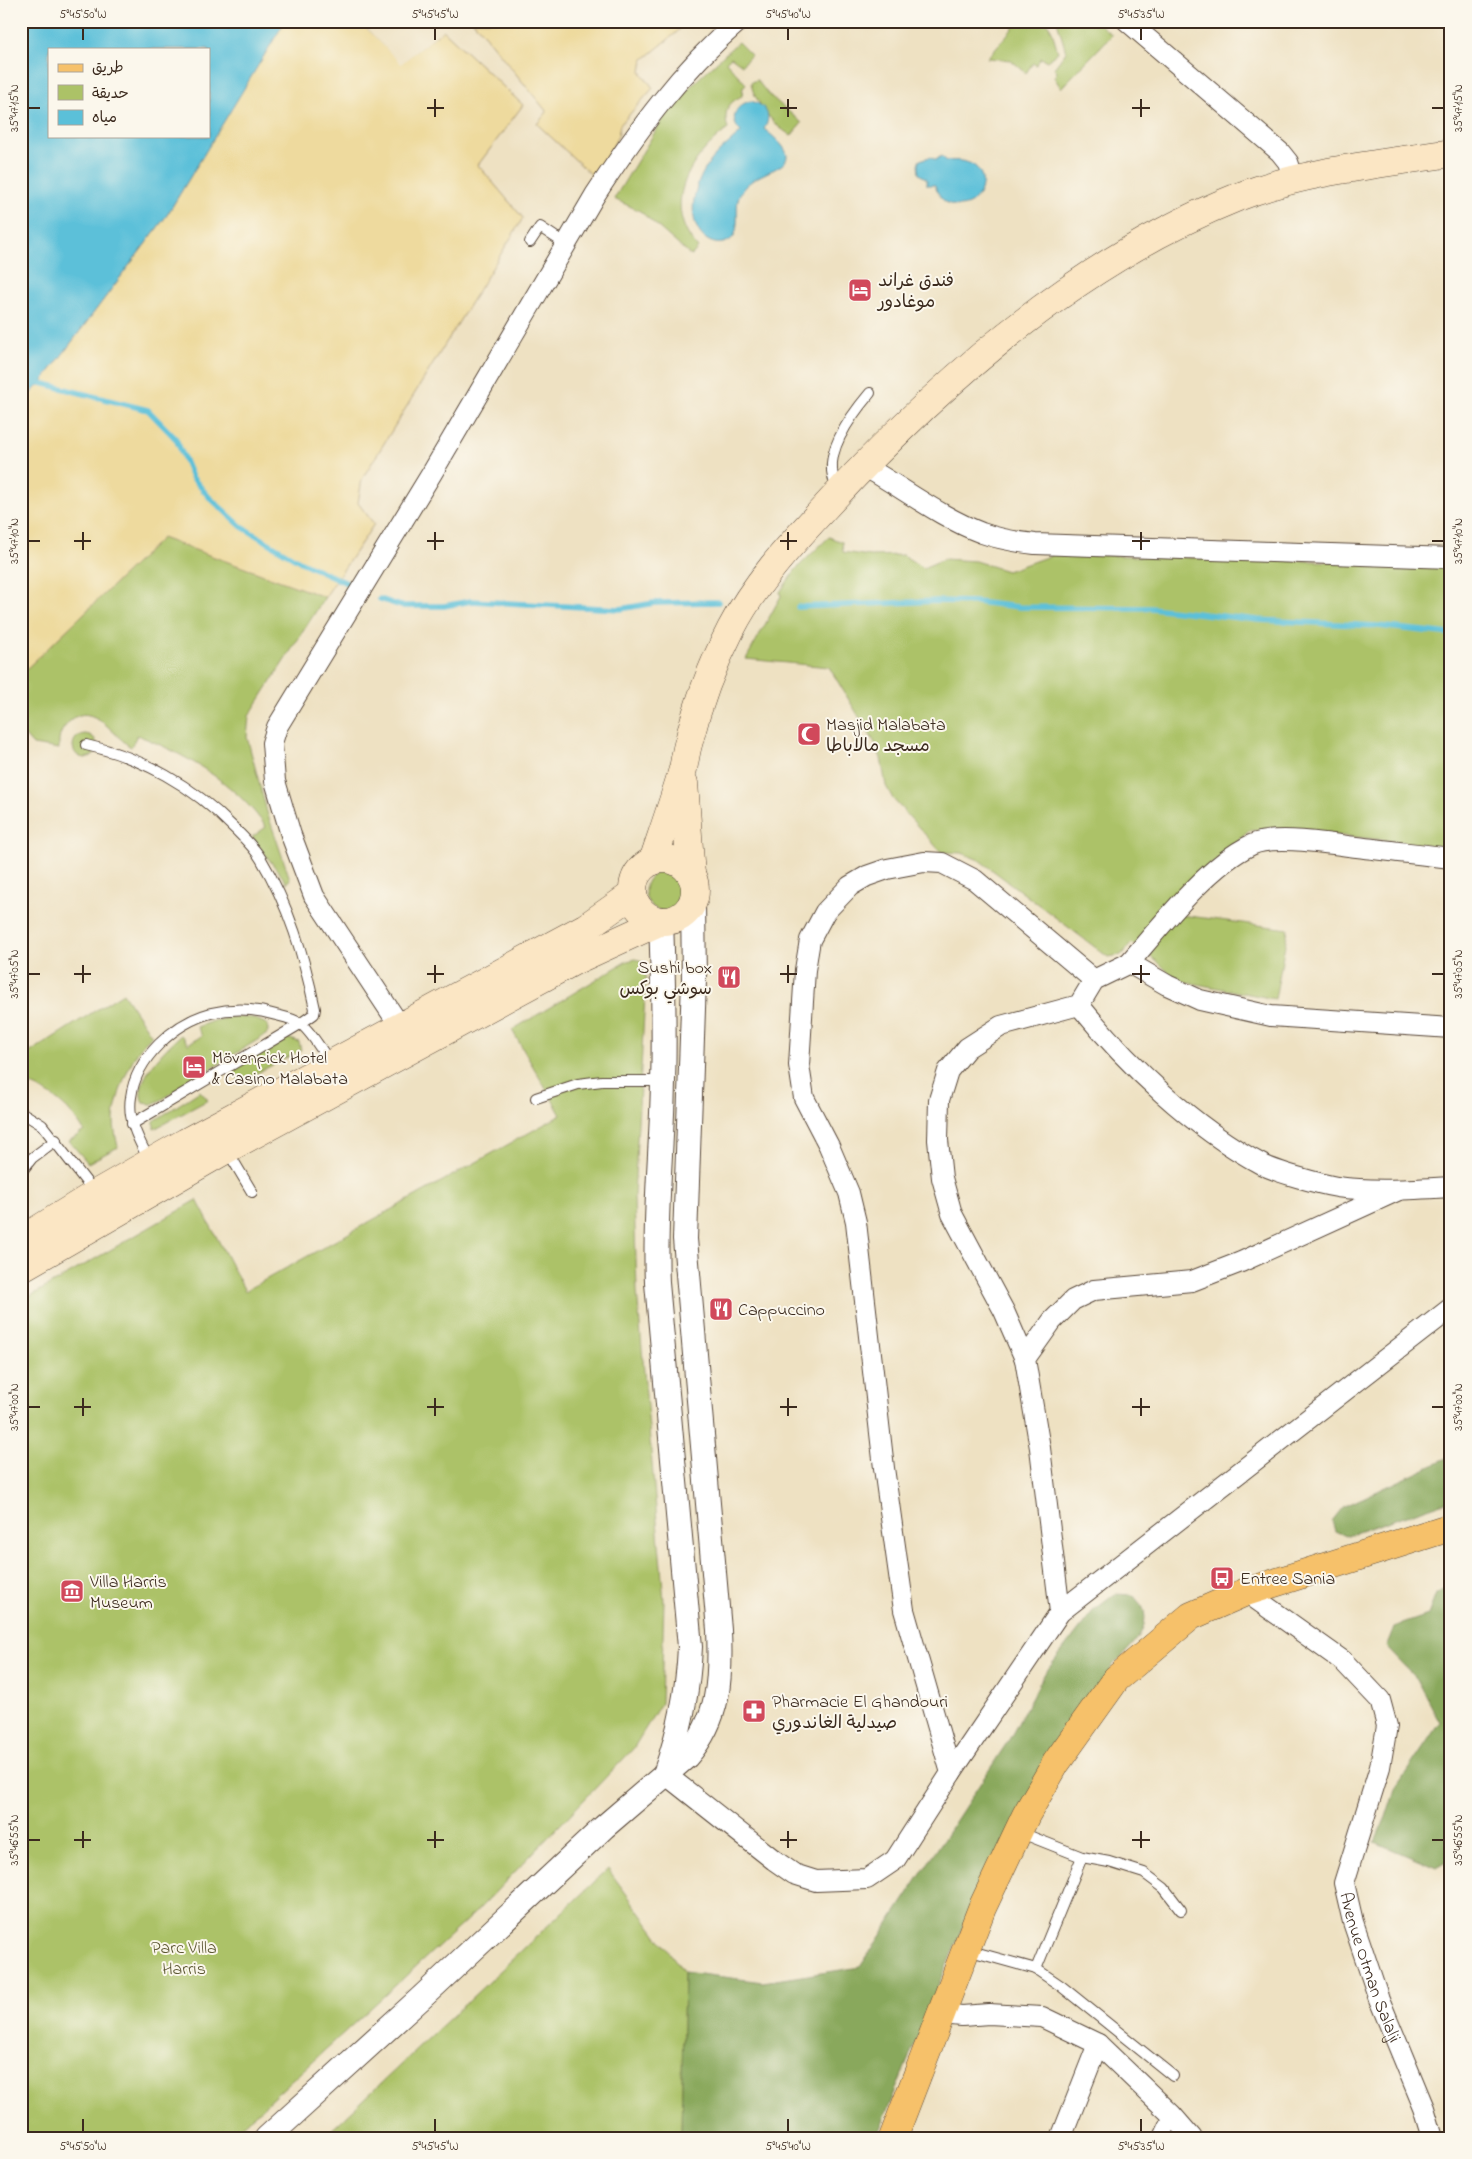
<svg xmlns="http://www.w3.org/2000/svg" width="1472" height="2159" viewBox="0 0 1472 2159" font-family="'Indie Flower','Playpen Sans Arabic',sans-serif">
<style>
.green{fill:#acc267;stroke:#747642}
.forest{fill:#89a85c;stroke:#62693d}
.sand{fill:#eeda9e;stroke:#94825e}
.water{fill:#5bc0d9;stroke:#4b757c;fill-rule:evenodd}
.pier{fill:#eee1c2}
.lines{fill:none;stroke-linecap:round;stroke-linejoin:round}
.stream{stroke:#5bc0d9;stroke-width:5.5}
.service-casing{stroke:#564537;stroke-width:12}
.pedestrian-casing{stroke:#564537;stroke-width:17}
.minor-casing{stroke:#564537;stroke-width:22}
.tertiary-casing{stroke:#564537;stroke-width:26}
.secondary-casing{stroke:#564537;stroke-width:29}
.primary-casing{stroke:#564537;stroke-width:29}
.service{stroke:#fff;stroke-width:10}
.pedestrian{stroke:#fff;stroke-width:15}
.minor{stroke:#fff;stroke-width:20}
.tertiary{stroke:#fff;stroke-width:24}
.secondary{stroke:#fbe6c4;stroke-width:28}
.primary{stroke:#f6c16b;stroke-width:28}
.ticks{fill:none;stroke:#3b2a1e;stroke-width:2}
.labels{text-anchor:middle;stroke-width:4;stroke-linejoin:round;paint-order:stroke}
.poi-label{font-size:18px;fill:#3b2a1e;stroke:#fbf7ec;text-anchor:start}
.park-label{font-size:18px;fill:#5d5834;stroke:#fbf7ec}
.street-label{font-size:18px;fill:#3b2a1e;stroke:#fbf7ec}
.neatline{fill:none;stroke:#3b2a1e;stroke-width:2}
.ticks-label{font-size:12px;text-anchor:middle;fill:#3b2a1e}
</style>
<rect width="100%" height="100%" fill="#fbf7ec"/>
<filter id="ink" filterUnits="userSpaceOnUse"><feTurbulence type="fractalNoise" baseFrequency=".02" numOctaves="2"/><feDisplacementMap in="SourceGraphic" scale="10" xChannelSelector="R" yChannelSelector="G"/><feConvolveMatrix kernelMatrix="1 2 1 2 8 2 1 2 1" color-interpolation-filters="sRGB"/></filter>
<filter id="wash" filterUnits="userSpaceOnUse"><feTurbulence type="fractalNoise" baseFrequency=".0096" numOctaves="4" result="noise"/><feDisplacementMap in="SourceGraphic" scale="20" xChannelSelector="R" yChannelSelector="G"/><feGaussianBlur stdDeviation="1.12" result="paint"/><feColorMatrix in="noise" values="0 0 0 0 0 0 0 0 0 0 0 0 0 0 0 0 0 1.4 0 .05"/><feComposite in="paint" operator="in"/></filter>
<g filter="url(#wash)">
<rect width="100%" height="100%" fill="#eee1c2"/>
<g class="green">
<polygon points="1019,21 1046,21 1052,31 1058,52 1047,61 1041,58 1036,65 1033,63 1026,73 1011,60 987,58"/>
<polygon points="1057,21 1096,21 1112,35 1061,88 1054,77 1057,72 1054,68 1066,52"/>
<path d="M738,42l13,13 -9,10 -11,-8 -5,5 20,22 -3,3 -1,9c-15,7 -19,16 -14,33 -39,28 -68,77 -30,119l-7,8 -51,-45 -26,-12 55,-90 26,-27z"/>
<path d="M757,80l10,13 35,30 -11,13c-6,-5 -15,-10 -19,-16 -8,-9 -21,-27 -21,-38z"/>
<polygon points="829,537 842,542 843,552 870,556 903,555 923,568 944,559 975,561 1007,571 1055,554 1451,565 1451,847 1268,828 1249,831 1170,903 1181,915 1288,929 1275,999 1176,980 1159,963 1132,943 1121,955 1108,957 979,860 962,853 941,852 893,799 886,786 881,758 875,743 829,667 746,659 781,596 780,592 796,569"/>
<path d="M162,538l163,59 -76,119 -2,21 20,75 23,67 -3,4 -35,-46 14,-10c-30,-44 -81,-73 -129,-92l-6,12c-16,-9 -39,-48 -61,-26 -9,9 -12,15 -11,28l-26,-4 -8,-9 -4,2v-64z"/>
<circle cx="85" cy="746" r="12"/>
<circle cx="665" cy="891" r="20"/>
<polygon points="636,959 642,961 646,977 634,1196 637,1291 664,1601 661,1703 633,1749 481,1907 229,2138 21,2138 21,1295 27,1298 197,1200 245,1291 561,1115 512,1030 627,961"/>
<path d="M123,993l29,43c-19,12 -37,61 -38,84 0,9 2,18 4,27l-30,16 -19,-22 15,-10c-13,-22 -32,-38 -55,-47l-8,13v-39z"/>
<path d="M232,1017l21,1 14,6 1,6 -1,4 -106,66 -9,4 -9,-1c-11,-22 23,-55 38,-68l7,9 14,-8 -5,-9 16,-6z"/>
<polygon points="287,1038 299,1042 301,1050 240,1082 233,1071 279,1041"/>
<polygon points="200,1091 208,1100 154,1129 154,1121"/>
<polygon points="608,1869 684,1972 681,2138 323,2138"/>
</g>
<g class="forest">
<polygon points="1451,1457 1451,1500 1346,1536 1335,1531 1332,1521 1343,1507"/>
<polygon points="1451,1585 1451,1859 1436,1868 1375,1842 1386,1817 1395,1789 1440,1722 1417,1679 1386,1647 1394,1627 1428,1615 1436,1594"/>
<path d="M1115,1594l18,1c3,4 8,9 10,13 9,22 -16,43 -30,57l-141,239 -96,234h-195l3,-166 79,10 97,-15 150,-229 35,-65 48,-62z"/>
</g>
<g class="sand">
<polygon points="288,21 359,21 401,63 443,30 523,105 478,165 523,218 362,479 358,503 374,524 325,597 162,538 21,674 21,403 41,383 167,215 284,22"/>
<polygon points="473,21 687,21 676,33 643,60 641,72 653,88 620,125 618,136 596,179 537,124 547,112"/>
</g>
<g class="water">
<path d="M21,21h267l-4,2 -117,192 -126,168 -20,20zM49,49h160v87h-160z"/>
<path d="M750,101c15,3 23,14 14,28 61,47 -18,33 -26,71 -3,14 5,39 -15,43 -9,2 -18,-3 -23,-10 -14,-21 -4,-53 10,-71 9,-12 21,-20 31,-30 -12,-12 -7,-26 9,-31z"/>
<path d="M941,156l6,5c54,-6 38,53 6,44 -11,-3 -15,-10 -18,-20h-8v-6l-8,-5 -1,-10 2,-4 10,-3 6,3z"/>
</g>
<polygon class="pier" points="359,21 435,21 443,30 401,64"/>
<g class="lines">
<g class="stream">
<polyline points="41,383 148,410 176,439 192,477 209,497 242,527 301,562 351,585"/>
<polyline points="380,599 401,606 444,606 471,601 620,609 654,603 718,602"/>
<polyline points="798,607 937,601 976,602 1019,607 1151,608 1258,620 1378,626 1451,634"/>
</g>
</g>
</g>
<g filter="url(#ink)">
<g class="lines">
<g class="service-casing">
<g id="service">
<polyline points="530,242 540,227 567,245"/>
<path d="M837,490c-2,-6 -4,-12 -5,-19 -3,-26 22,-59 38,-78"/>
<path d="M86,745c56,12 107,41 147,82 10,10 21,20 28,32 28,47 43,97 54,150l-1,5 -14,10 -168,100"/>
<polyline points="536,1098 578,1084 602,1081 663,1081"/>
<polyline points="21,1112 42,1125 95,1193"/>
<polyline points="227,1150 252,1192"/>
<path d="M150,1162c-10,-20 -23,-41 -19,-65 5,-39 43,-74 80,-84 21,-5 45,-4 65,2 8,2 18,4 25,9 12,10 21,27 30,40"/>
<polyline points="21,1172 32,1158 56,1140"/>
<polyline points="1019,1832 1082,1857 1109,1862 1144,1873 1164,1888 1181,1910"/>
<polyline points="967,1950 1036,1969 1061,1986 1173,2076"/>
<polyline points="1036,1969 1082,1857"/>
</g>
</g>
<g class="pedestrian-casing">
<polyline id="pedestrian" points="1161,2138 1172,2115"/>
</g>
<g class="minor-casing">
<g id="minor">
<polyline points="1127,21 1280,152 1288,162 1294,180"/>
<path d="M864,466c39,22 76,51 118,67 17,6 35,9 53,11l416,14"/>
<path d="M1129,963c32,-37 78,-97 122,-118 24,-11 79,-1 106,2 31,4 62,7 94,11"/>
<path d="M1079,1005c49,60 113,122 182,159 15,8 59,20 76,23 38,5 76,2 114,0"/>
<path d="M400,1026l-86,-130 -23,-61 -16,-54 -3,-38 5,-16 155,-254 163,-278c42,-64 85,-124 144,-174"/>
<polyline points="1025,1359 1004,1311 952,1214 942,1178 938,1140 939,1100 948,1071 967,1048 1001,1026 1079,1005 1094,980 1129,963 1167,985 1200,1000 1271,1016 1451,1028"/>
<path id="s1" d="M1246,1592l97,69 37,39 7,26 -7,41 -36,116 9,39 26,77 45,109 9,30"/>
<polyline points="1060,1612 1040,1448 1025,1359 1052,1321 1073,1300 1094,1290 1192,1281 1241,1262 1399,1190"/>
<polyline points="951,1773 904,1610 884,1468 856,1222 849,1193 829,1146 804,1098 799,1065 805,970 810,940 825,912 850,886 867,876 887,869 924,862 942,863 975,880 1094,980"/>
<polyline points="665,1774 774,1860 794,1874 816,1881 867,1879 895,1860 951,1773 1060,1612 1451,1308"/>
<polyline points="942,2014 962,2016 989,2014 1042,2017 1098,2044 1172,2115 1192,2138"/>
<polyline points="1061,2138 1098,2044"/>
</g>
</g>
<g class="tertiary-casing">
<g id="tertiary">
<path d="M661,921c2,54 4,107 2,160 -1,68 -9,135 -6,202l33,364c-2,44 -10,85 -25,127"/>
<path d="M267,2138l153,-139 184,-172 83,-71c33,-38 34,-78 32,-126l-34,-391 9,-259 -1,-78"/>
</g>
</g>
<g class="secondary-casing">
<g id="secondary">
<polyline points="684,783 691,875"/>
<circle cx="664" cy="890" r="31"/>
<path d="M653,861c10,-30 21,-61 30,-92 2,-9 3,-19 6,-28 9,-38 24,-77 42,-112 24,-47 63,-88 98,-126 113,-123 253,-244 409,-306 66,-26 143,-33 213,-44"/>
<polyline points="21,1240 97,1193 186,1142 586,927 633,894"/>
<polyline points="21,1268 227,1149 576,960 661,921"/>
</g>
</g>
<g class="primary-casing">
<polyline id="primary" points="893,2138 982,1908 1026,1815 1056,1763 1116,1679 1191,1616 1246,1592 1451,1527"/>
</g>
<use href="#service" class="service"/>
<use href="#pedestrian" class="pedestrian"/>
<use href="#minor" class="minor"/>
<use href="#tertiary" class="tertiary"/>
<use href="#secondary" class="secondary"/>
<use href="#primary" class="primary"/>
</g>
</g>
<path class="ticks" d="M83,28v12M435,28v12M788,28v12M1141,28v12M435,99v18M788,99v18M1141,99v18M28,108h12M427,108h17M780,108h17M1132,108h18M1432,108h12M83,532v18M435,532v18M788,532v18M1141,532v18M28,541h12M74,541h17M427,541h17M780,541h17M1132,541h18M1432,541h12M83,965v18M435,965v18M788,965v18M1141,965v18M28,974h12M74,974h17M427,974h17M780,974h17M1132,974h18M1432,974h12M83,1398v18M435,1398v18M788,1398v18M1141,1398v18M28,1407h12M74,1407h17M427,1407h17M780,1407h17M1132,1407h18M1432,1407h12M83,1831v17M435,1831v17M788,1831v17M1141,1831v17M28,1840h12M74,1840h17M427,1840h17M780,1840h17M1132,1840h18M1432,1840h12M83,2119v13M435,2119v13M788,2119v13M1141,2119v13"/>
<defs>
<g id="hotel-square" transform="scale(1.25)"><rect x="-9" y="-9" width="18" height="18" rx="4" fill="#d1495b" stroke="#fbf7ec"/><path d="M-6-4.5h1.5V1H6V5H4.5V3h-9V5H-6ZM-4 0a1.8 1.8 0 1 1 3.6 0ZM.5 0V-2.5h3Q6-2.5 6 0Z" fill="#fff"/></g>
<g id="mosque-square" transform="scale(1.25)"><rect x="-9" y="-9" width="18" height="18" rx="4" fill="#d1495b" stroke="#fbf7ec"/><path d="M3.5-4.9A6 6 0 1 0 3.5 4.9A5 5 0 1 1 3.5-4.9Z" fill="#fff"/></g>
<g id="restaurant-square" transform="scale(1.25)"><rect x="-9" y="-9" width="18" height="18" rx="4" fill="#d1495b" stroke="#fbf7ec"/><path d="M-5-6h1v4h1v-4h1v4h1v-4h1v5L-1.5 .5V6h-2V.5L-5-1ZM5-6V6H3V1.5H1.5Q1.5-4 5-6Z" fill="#fff"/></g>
<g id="bus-square" transform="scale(1.25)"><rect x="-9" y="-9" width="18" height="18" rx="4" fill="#d1495b" stroke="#fbf7ec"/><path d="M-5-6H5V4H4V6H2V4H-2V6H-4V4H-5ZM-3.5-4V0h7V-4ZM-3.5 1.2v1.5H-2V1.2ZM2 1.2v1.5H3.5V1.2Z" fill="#fff"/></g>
<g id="museum-square" transform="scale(1.25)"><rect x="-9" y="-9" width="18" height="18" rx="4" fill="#d1495b" stroke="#fbf7ec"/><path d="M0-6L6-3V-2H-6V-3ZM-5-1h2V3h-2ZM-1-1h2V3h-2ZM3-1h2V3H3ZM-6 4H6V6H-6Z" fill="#fff"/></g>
<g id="pharmacy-square" transform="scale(1.25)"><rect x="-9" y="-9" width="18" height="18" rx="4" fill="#d1495b" stroke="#fbf7ec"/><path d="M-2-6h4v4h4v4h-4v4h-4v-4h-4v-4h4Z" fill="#fff"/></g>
</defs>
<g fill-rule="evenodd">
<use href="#hotel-square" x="860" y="290"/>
<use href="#mosque-square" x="809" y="734"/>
<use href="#restaurant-square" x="729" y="977"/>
<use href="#hotel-square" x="194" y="1067"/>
<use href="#restaurant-square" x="721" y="1309"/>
<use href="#bus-square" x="1222" y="1578"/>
<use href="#museum-square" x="72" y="1591"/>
<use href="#pharmacy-square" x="754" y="1711"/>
</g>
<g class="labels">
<g class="poi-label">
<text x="878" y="286">فندق غراند<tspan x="878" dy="21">موغادور</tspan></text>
<text x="826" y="730">Masjid Malabata<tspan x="826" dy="21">مسجد مالاباطا</tspan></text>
<text x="712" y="973" text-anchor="end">Sushi box<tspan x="712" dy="21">سوشي بوكس</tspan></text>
<text x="212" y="1063">Mövenpick Hotel<tspan x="212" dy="21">&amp; Casino Malabata</tspan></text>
<text x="738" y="1315">Cappuccino</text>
<text x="1240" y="1584">Entree Sania</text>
<text x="90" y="1587">Villa Harris<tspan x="90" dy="21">Museum</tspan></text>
<text x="772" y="1707">Pharmacie El Ghandouri<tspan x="772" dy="21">صيدلية الغاندوري</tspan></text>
</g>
<g class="park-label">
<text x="184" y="1953">Parc Villa<tspan x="184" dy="21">Harris</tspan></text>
</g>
<g class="street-label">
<text dy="6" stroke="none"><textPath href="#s1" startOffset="451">Avenue Otman Salalji</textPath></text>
</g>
</g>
<rect width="1472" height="2159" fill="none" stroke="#fbf7ec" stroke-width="55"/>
<rect x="48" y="48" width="162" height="90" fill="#fbf7ec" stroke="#aea59a"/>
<rect x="58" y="64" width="25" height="8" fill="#f6c16b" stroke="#aea59a"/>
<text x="92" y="72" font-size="15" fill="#3b2a1e">طريق</text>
<rect x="58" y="85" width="25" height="15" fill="#acc267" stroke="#aea59a"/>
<text x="92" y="98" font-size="15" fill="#3b2a1e">حديقة</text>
<rect x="58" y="110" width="25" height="15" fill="#5bc0d9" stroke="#aea59a"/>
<text x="92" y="122" font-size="15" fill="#3b2a1e">مياه</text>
<rect x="28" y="28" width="1416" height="2104" class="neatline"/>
<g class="ticks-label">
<text x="83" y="18">5°45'50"W</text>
<text x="435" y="18">5°45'45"W</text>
<text x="788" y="18">5°45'40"W</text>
<text x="1141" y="18">5°45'35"W</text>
<text transform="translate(14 108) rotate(-90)" y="4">35°47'15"N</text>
<text transform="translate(1458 108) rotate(-90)" y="4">35°47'15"N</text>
<text transform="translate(14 541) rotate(-90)" y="4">35°47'10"N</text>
<text transform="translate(1458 541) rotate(-90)" y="4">35°47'10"N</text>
<text transform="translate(14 974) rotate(-90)" y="4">35°47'05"N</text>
<text transform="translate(1458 974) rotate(-90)" y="4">35°47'05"N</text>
<text transform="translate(14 1407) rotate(-90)" y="4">35°47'00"N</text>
<text transform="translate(1458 1407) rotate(-90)" y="4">35°47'00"N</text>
<text transform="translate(14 1840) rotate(-90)" y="4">35°46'55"N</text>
<text transform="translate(1458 1840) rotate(-90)" y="4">35°46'55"N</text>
<text x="83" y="2150">5°45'50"W</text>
<text x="435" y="2150">5°45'45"W</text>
<text x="788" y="2150">5°45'40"W</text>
<text x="1141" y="2150">5°45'35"W</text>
</g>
</svg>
